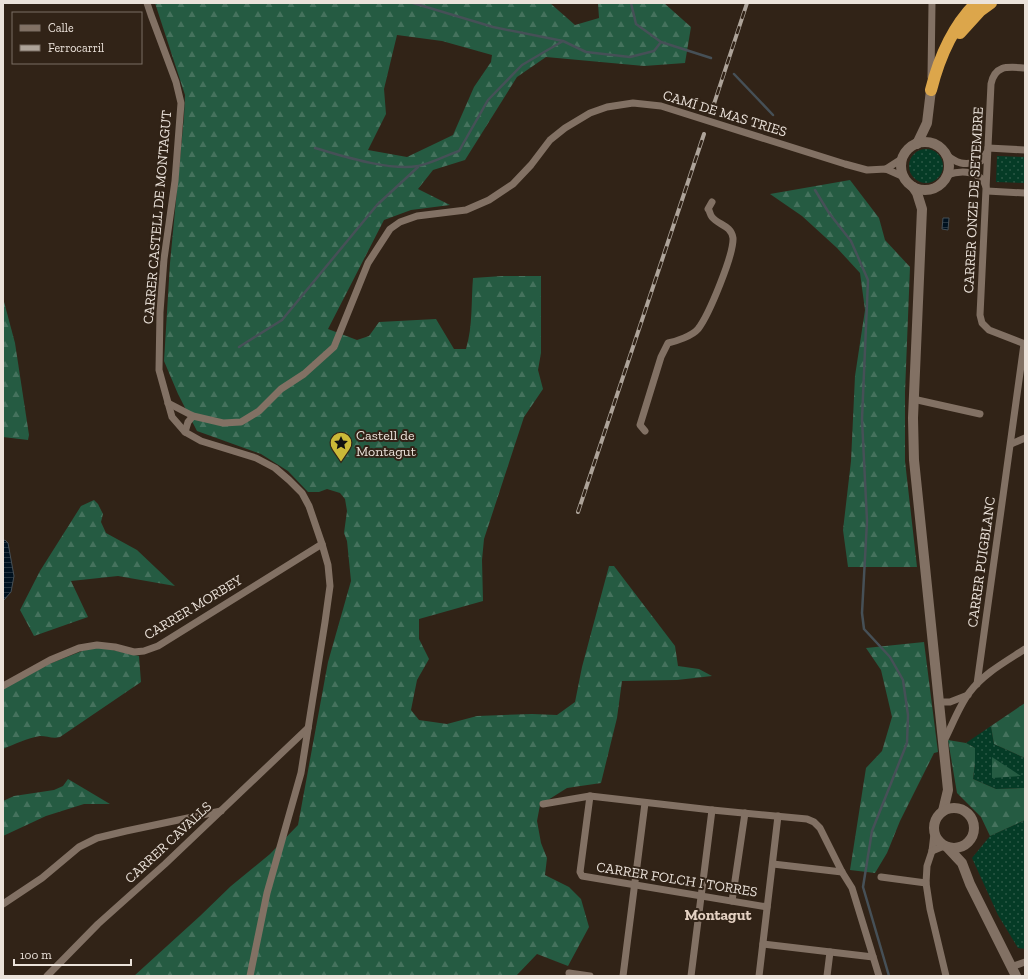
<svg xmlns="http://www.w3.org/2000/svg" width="1028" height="979" viewBox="0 0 1028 979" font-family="'Zilla Slab',serif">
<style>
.grass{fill:url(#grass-dots)}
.forest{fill:url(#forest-firs);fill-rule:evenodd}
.water{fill:url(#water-rules);stroke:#465057}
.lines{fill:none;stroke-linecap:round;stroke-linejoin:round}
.stream{stroke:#465057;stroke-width:2.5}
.street{stroke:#827164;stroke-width:7}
.secondary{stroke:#827164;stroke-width:10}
.highway{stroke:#dca64b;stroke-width:12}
.rail-casing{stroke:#ada399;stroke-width:4}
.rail{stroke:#312317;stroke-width:2.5;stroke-dasharray:8;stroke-linecap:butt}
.labels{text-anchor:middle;stroke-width:4;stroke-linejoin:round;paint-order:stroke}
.street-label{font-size:14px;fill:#ebe2da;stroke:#312317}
.poi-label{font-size:14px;fill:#ebe2da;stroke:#312317;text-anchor:start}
.neighbourhood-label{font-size:15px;font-weight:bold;fill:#e4d1c2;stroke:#312317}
</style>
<defs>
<pattern id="grass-dots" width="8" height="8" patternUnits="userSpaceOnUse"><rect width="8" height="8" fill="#053b26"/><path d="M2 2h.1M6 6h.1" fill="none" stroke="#2a5745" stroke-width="1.8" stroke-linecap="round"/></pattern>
<pattern id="forest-firs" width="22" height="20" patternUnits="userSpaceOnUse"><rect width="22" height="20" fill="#255b42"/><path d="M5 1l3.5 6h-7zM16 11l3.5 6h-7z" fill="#45725d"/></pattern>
<pattern id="water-rules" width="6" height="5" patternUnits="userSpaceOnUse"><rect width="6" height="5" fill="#00111f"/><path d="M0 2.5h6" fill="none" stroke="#25333f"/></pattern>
</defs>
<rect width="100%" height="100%" fill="#312317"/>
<g class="grass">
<circle cx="926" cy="166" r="17"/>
<polygon points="997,156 1025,157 1025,183 996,182"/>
<polygon points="991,726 994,744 1025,758 1025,788 996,789 973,779 975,763 975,748 966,743"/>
<polygon points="1025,820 1025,949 1018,948 998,915 972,858 990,836"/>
</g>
<g class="forest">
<path d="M155,3h395l25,22 24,-7 -1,-15h66l27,24 -6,36 -41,3 -98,-9 -29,20 -52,83 -32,10 -15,19 32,16 -39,5 -27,10 -56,109 29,11 12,-4 10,-14 57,-3 18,30h12c7,-23 5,-48 7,-71l29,-2h39v77l-3,17 5,19 -19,28 -40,122 -2,21 1,41 -64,18v20l10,20 -12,21 -6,30 8,10 28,4 30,-8 55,-2 25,1 18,-13 7,-35 27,-101h5l61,80 3,20 21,3 13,7 -35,4 -55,1 -5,37 -16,65 -34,5 -27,17 -3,16 4,22 6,15 -2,17 24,12 12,12 8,28 -21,39 -31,-12 -21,22h-382l66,-60 31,-30 39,-32 28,-29 30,-163 23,-81 -4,-40 -3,-8 3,-22 -2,-12 -5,-6 -13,-4 -8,3h-11l-20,-21 -27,-17 -64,-23 -19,-37 -14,-33 6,-98 14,-146 1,-22zM397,35l45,6 50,14 -1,7 -17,25 -21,48 -46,22 -39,-7 18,-36 -2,-25z"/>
<polygon points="850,180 879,218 885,240 910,267 905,392 905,461 917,567 848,567 843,530 851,461 855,376 865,310 860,273 837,248 802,216 770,194"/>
<polygon points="3,298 15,343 29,435 28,440 3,437"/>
<polygon points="94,500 98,504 103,514 101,522 106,533 137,550 175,586 118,576 71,581 88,617 34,636 20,610 40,571 81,506"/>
<polygon points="924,642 938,752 934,753 900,821 887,853 875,873 850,870 866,768 882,751 892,717 881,670 866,648"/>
<path d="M95,646l44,10 2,26 -81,55c-7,2 -13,-1 -20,-1 -13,2 -25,8 -37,13v-60l46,-25z"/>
<polygon points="1025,703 1025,758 994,744 991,726"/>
<polygon points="948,740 966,743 975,748 975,763 973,779 996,789 1025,788 1025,820 990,836 981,817 957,793"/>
<polygon points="992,757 1021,776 992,778"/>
<polygon points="68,779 110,804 84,804 46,816 3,836 3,801 14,796 54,790 63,786"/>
</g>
<g class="water">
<polygon points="943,218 949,218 948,230 942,229"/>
<polygon points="5,540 8,543 14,576 11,592 3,601 3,541"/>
</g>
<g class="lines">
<g class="stream">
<polyline points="413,3 493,27 563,41 586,52 630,57 654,51 661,42"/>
<polyline points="631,3 636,24 661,42 711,58"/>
<polyline points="734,74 773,115"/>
<path d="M315,148c28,8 74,23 103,18 12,-2 29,-11 41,-15l29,-51 34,-35 41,-24"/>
<polyline points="815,190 829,213 851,241 868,280 862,419 867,521 862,613 864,629 890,657 903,680 908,715 907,743 872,831 863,887 889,976"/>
<polyline points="239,347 282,320 377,205 418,167"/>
</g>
<g class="street">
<polyline points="147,3 151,15 176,82 181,103 175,181 164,259 160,312 159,370 172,417 185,432"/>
<path d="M1025,68c-16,-1 -30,-4 -34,16l-11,231 2,8 7,7 36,14"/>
<polyline points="931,77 932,3"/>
<polyline points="988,148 1025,150"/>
<path d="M944,153c13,11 20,13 37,8l6,-9"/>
<polyline points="886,169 900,160 904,155"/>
<path d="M947,175c14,-5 34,-5 39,12"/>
<polyline points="987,191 1025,193"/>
<polyline points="913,399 980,414"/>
<polyline points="168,403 193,416"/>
<path d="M645,431l-5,-6 21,-68 7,-14c9,-2 24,-7 30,-14 11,-14 36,-75 35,-91 -2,-13 -15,-13 -21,-21 -2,-2 -2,-6 -4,-8l4,-7"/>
<polyline points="1011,444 1025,438"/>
<polyline points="977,684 1024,344"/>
<polyline points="3,686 50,660 79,648 97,645 115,647 134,652 144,651 158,646 322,544"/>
<polyline points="938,702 950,702 968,695"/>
<path d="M943,743c8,-15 16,-37 26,-50 14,-19 36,-31 56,-44"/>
<polyline points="590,796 580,872 582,876 767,907"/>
<polyline points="543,804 590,796 712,810 807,819 814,822 820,828 842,872 852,888 879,976"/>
<polyline points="934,834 932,851 927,866 926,883 930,909 946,976"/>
<polyline points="932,851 944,846"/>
<polyline points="773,864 842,872"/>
<polyline points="881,877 926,883"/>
<polyline points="732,901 745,813"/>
<polyline points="3,904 42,878 79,847 97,838 126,831 221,811"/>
<polyline points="763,944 873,957"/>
<polyline points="1011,967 1025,962"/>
<polyline points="569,973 590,976"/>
<polyline points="47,976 98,924 165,864 308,728"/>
<polyline points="250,976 267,893 301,773 325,622 330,586 328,565 322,544 309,506 302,493 289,480 275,468 256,458 201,441 185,432 188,422 193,416 223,423 241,422 259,411 281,389 304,374 334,347 368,263 390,229 400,222 417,216 466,210 489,200 513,184 531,165 550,140 565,128 590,113 607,107 633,103 661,106 845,164 867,170 886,169 904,177"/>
<polyline points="623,976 645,803"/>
<polyline points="691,976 712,810"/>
<polyline points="759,976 778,816"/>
<polyline points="827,976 830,952"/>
</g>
<g class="secondary">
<circle cx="925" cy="166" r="24"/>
<polyline points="917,144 927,123 931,90"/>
<polyline points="913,187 917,193 922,209 913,418 914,460 948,790 943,811"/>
<circle cx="954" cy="828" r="20"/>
<polyline points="948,848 962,863 970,884 1016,976"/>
</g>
<g class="highway">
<polyline points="960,33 980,11 991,3"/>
<path d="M931,90c8,-32 21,-63 45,-87"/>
</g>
<g class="rail-casing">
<g id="rail">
<polyline points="712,110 747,3"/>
<polyline points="578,512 704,134"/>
</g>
</g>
<use href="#rail" class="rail"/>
</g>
<defs>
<g id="sight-pin" transform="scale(1.15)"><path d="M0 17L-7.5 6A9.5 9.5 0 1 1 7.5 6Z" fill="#ccb938" stroke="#312317"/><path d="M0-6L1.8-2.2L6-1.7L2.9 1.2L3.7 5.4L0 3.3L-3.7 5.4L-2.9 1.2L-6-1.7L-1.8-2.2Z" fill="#111"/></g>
</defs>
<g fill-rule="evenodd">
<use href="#sight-pin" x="341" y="443"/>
</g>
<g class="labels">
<g class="street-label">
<text transform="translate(725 113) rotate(17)" y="5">CAMÍ DE MAS TRIES</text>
<text transform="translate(973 200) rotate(-87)" y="5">CARRER ONZE DE SETEMBRE</text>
<text transform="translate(157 217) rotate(-85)" y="5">CARRER CASTELL DE MONTAGUT</text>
<text transform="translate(981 562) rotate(-82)" y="5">CARRER PUIGBLANC</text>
<text transform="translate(193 607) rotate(-31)" y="5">CARRER MORBEY</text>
<text transform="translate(168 842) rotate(-43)" y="5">CARRER CAVALLS</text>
<text transform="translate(677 879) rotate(9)" y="5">CARRER FOLCH I TORRES</text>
</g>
<g class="poi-label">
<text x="356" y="440">Castell de<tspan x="356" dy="16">Montagut</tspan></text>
</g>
<g class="neighbourhood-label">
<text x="718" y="920">Montagut</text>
</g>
</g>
<rect width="1028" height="979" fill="none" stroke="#ebe2da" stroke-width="8"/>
<rect x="12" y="12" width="130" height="52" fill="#312317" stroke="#7b6f65"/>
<rect x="20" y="25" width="20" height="6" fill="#827164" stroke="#7b6f65"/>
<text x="48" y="32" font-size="12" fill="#ebe2da">Calle</text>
<rect x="20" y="45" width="20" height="6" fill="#ada399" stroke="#7b6f65"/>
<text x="48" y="52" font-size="12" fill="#ebe2da">Ferrocarril</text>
<path d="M14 959v6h117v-6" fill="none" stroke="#ebe2da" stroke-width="2"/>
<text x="20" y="959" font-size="12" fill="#ebe2da" stroke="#312317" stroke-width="3" paint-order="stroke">100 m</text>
</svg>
